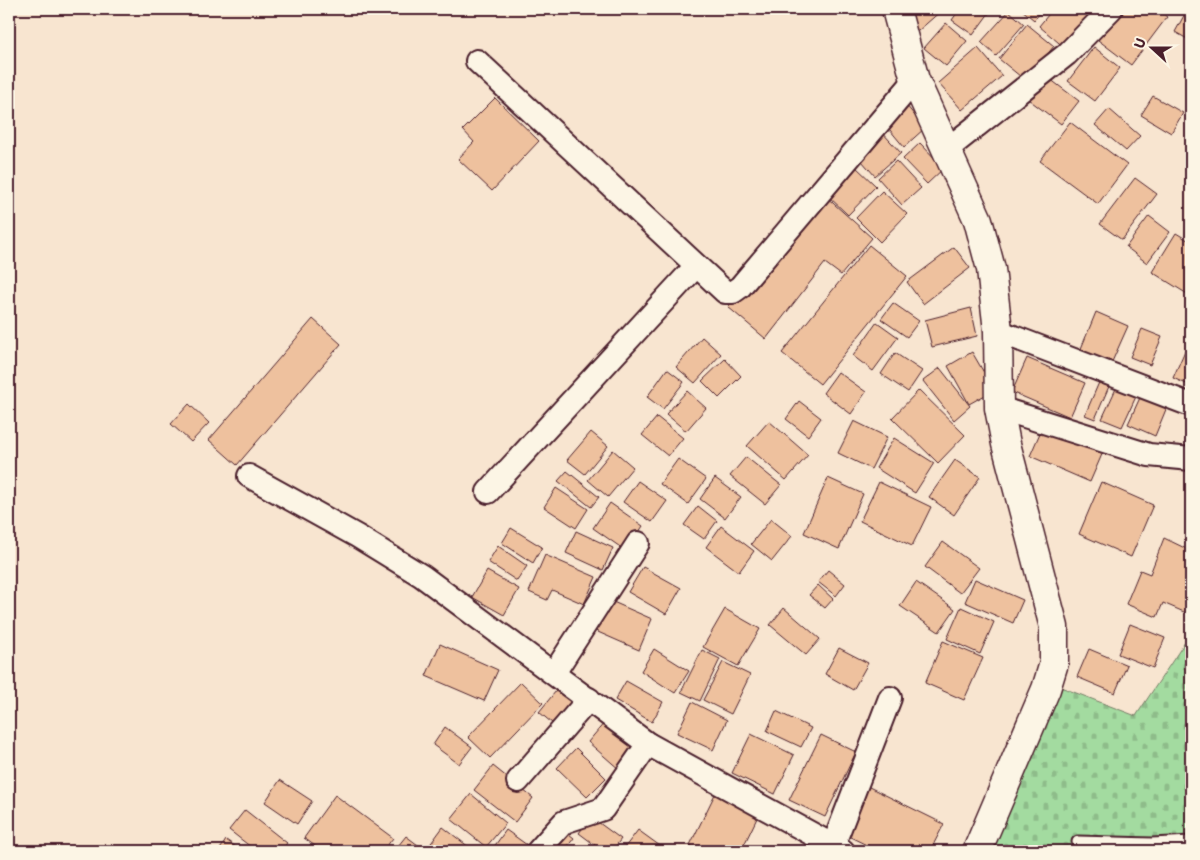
<svg xmlns="http://www.w3.org/2000/svg" width="1200" height="860" viewBox="0 0 1200 860" font-family="'Shantell Sans',sans-serif">
<style>
.cemetery{fill:url(#cemetery-stones);stroke:#767d66}
.building{fill:#eec19e;stroke:#4a1f2b}
.lines{fill:none;stroke-linecap:round;stroke-linejoin:round}
.lane-casing{stroke:#4a1f2b;stroke-width:15}
.street-casing{stroke:#4a1f2b;stroke-width:26}
.secondary-casing{stroke:#4a1f2b;stroke-width:31}
.lane{stroke:#fcf5e5;stroke-width:11}
.street{stroke:#fcf5e5;stroke-width:22}
.secondary{stroke:#fcf5e5;stroke-width:28}
</style>
<defs>
<pattern id="cemetery-stones" width="16" height="16" patternUnits="userSpaceOnUse" patternTransform="scale(1.25)"><rect width="16" height="16" fill="#a3dba0"/><path d="M2 7V4a2 2 0 0 1 4 0v3zM10 15v-3a2 2 0 0 1 4 0v3z" fill="#8ebc8a"/></pattern>
</defs>
<rect width="100%" height="100%" fill="#f8e5d0"/>
<filter id="ink" filterUnits="userSpaceOnUse"><feTurbulence type="fractalNoise" baseFrequency=".02" numOctaves="2"/><feDisplacementMap in="SourceGraphic" scale="10" xChannelSelector="R" yChannelSelector="G"/><feConvolveMatrix kernelMatrix="1 2 1 2 8 2 1 2 1" color-interpolation-filters="sRGB"/></filter>
<g filter="url(#ink)">
<polygon class="cemetery" points="1191,633 1191,851 984,851 1058,686 1136,716"/>
<g class="building">
<polygon points="913,9 941,9 942,10 918,31 905,17"/>
<polygon points="960,9 992,9 973,35 952,20"/>
<polygon points="1021,9 1044,9 1034,20"/>
<polygon points="1053,9 1097,9 1065,48 1039,26"/>
<polygon points="1115,9 1157,9 1167,17 1131,65 1094,37"/>
<polygon points="1187,10 1191,12 1191,41 1175,32"/>
<polygon points="1009,11 1024,24 996,56 981,42"/>
<polygon points="946,23 967,41 946,66 924,48"/>
<polygon points="1027,24 1054,46 1026,81 999,59"/>
<polygon points="1094,47 1120,68 1095,101 1068,81"/>
<polygon points="978,48 1002,76 962,110 938,83"/>
<polygon points="1046,76 1079,101 1061,124 1028,99"/>
<polygon points="1153,96 1183,113 1171,133 1141,115"/>
<polygon points="495,98 539,141 492,191 458,159 474,142 463,130"/>
<polygon points="906,105 925,128 904,147 885,124"/>
<polygon points="1109,109 1140,136 1126,151 1095,125"/>
<polygon points="1070,122 1127,165 1098,204 1040,161"/>
<polygon points="880,130 901,153 875,176 855,153"/>
<polygon points="920,143 944,168 927,184 903,159"/>
<polygon points="896,161 921,188 902,205 878,178"/>
<polygon points="855,166 876,186 848,215 827,195"/>
<polygon points="1135,178 1157,194 1122,240 1100,224"/>
<polygon points="882,191 907,214 880,242 856,218"/>
<polygon points="824,195 872,238 841,275 825,263 766,339 728,307"/>
<polygon points="1149,216 1170,232 1147,263 1126,247"/>
<polygon points="1176,233 1191,242 1189,295 1152,272"/>
<polygon points="869,245 907,276 820,384 782,353"/>
<polygon points="954,247 970,268 923,304 907,282"/>
<polygon points="893,303 919,321 907,337 881,319"/>
<polygon points="971,308 977,336 932,347 925,320"/>
<polygon points="1096,312 1128,326 1111,364 1080,351"/>
<polygon points="313,319 341,344 237,465 209,440"/>
<polygon points="877,322 898,337 873,371 853,356"/>
<polygon points="1142,329 1162,337 1150,365 1130,357"/>
<polygon points="702,337 721,354 695,383 676,367"/>
<polygon points="1187,346 1191,347 1191,386 1173,378"/>
<polygon points="972,352 994,390 969,404 948,366"/>
<polygon points="895,353 922,371 908,392 881,374"/>
<polygon points="1027,358 1085,383 1070,417 1012,392"/>
<polygon points="725,359 741,376 719,398 702,381"/>
<polygon points="940,368 970,406 954,420 923,381"/>
<polygon points="667,369 684,382 663,409 647,397"/>
<polygon points="838,372 866,392 851,414 823,393"/>
<polygon points="1103,373 1113,377 1095,419 1085,415"/>
<polygon points="1119,382 1139,390 1122,427 1102,419"/>
<polygon points="919,390 965,435 938,463 892,418"/>
<polygon points="687,391 706,408 686,431 666,414"/>
<polygon points="1143,391 1169,402 1155,436 1128,424"/>
<polygon points="799,401 821,418 808,436 786,419"/>
<polygon points="189,404 209,423 191,442 171,424"/>
<polygon points="657,417 683,438 668,456 642,435"/>
<polygon points="769,421 808,455 786,480 747,446"/>
<polygon points="854,421 887,437 871,469 838,453"/>
<polygon points="1043,426 1103,452 1090,482 1030,456"/>
<polygon points="591,432 608,446 585,474 567,460"/>
<polygon points="894,438 934,463 915,493 876,468"/>
<polygon points="613,450 633,467 608,497 588,480"/>
<polygon points="746,457 781,485 765,504 730,476"/>
<polygon points="678,459 706,479 688,504 660,484"/>
<polygon points="955,460 980,477 954,515 929,497"/>
<polygon points="567,471 599,497 591,507 558,481"/>
<polygon points="715,478 741,497 725,518 700,499"/>
<polygon points="828,478 863,494 839,549 804,533"/>
<polygon points="638,481 667,501 652,522 623,502"/>
<polygon points="879,482 931,507 912,546 860,521"/>
<polygon points="1101,482 1153,505 1131,557 1079,534"/>
<polygon points="556,488 588,509 576,528 544,507"/>
<polygon points="610,503 643,526 626,551 593,528"/>
<polygon points="698,506 717,521 704,539 684,525"/>
<polygon points="771,519 792,536 772,561 751,544"/>
<polygon points="721,526 754,551 739,572 706,547"/>
<polygon points="511,528 542,547 533,563 502,543"/>
<polygon points="576,531 613,548 603,570 566,553"/>
<polygon points="1164,538 1191,551 1191,615 1163,603 1157,617 1126,604 1140,570 1150,574"/>
<polygon points="943,542 979,568 960,593 925,567"/>
<polygon points="498,546 527,566 517,581 488,562"/>
<polygon points="545,555 596,577 584,604 552,590 547,600 529,592"/>
<polygon points="643,567 681,588 666,614 628,592"/>
<polygon points="828,570 845,584 836,596 818,582"/>
<polygon points="487,571 519,589 504,615 472,597"/>
<polygon points="975,579 1023,600 1013,623 965,602"/>
<polygon points="916,582 955,609 939,632 900,606"/>
<polygon points="818,585 833,599 825,608 809,595"/>
<polygon points="604,598 652,619 639,650 591,629"/>
<polygon points="961,607 994,622 980,654 947,639"/>
<polygon points="784,608 820,639 806,655 770,625"/>
<polygon points="725,609 760,629 738,666 703,647"/>
<polygon points="1130,624 1165,638 1153,668 1118,654"/>
<polygon points="943,641 983,658 964,700 925,683"/>
<polygon points="440,644 498,670 484,701 426,676"/>
<polygon points="839,648 868,663 853,690 825,674"/>
<polygon points="654,649 689,671 675,693 641,671"/>
<polygon points="1089,649 1127,665 1115,693 1077,677"/>
<polygon points="702,650 720,659 700,701 681,692"/>
<polygon points="723,662 750,675 731,714 703,700"/>
<polygon points="626,681 663,702 652,722 615,700"/>
<polygon points="521,682 543,703 490,758 468,737"/>
<polygon points="560,686 580,703 559,729 539,712"/>
<polygon points="692,702 727,720 713,750 677,733"/>
<polygon points="776,711 811,728 801,747 767,731"/>
<polygon points="605,722 637,750 620,770 588,742"/>
<polygon points="445,727 472,747 459,764 433,745"/>
<polygon points="751,734 794,755 775,794 732,773"/>
<polygon points="821,735 856,752 825,817 789,800"/>
<polygon points="576,748 606,778 587,797 557,768"/>
<polygon points="493,766 533,798 515,822 474,790"/>
<polygon points="280,780 312,801 297,824 265,802"/>
<polygon points="867,786 944,824 930,851 879,851 844,834"/>
<polygon points="471,794 506,823 486,847 451,819"/>
<polygon points="715,794 758,816 741,851 703,851 690,845"/>
<polygon points="335,795 393,838 383,851 322,851 304,838"/>
<polygon points="245,810 287,843 281,851 256,851 229,830"/>
<polygon points="591,817 621,839 612,851 603,851 579,833"/>
<polygon points="443,827 474,851 436,851 429,846"/>
<polygon points="560,827 574,838 564,851 549,851"/>
<polygon points="506,830 527,845 523,851 491,851"/>
<polygon points="638,830 667,851 622,851"/>
<polygon points="406,836 426,851 394,851"/>
<polygon points="226,840 242,851 219,851"/>
</g>
<g class="lines">
<g class="lane-casing">
<polyline id="lane" points="1078,842 1152,844 1191,842"/>
</g>
<g class="street-casing">
<g id="street">
<polyline points="477,61 725,292 733,292 740,287 915,80"/>
<polyline points="945,151 1067,54 1111,9"/>
<polyline points="998,331 1191,405"/>
<polyline points="999,408 1149,455 1191,459"/>
<polyline points="249,476 357,536 422,576 648,744 843,851"/>
<polyline points="488,492 696,266"/>
<polyline points="554,673 638,543"/>
<polyline points="518,781 589,699"/>
<polyline points="538,851 564,822 603,809 648,744"/>
<polyline points="823,851 833,846 890,698"/>
</g>
</g>
<g class="secondary-casing">
<polyline id="secondary" points="896,9 915,80 978,220 991,269 998,331 999,408 1006,444 1054,627 1054,663 1046,689 977,851"/>
</g>
<use href="#lane" class="lane"/>
<use href="#street" class="street"/>
<use href="#secondary" class="secondary"/>
</g>
</g>
<rect width="1200" height="860" fill="none" stroke="#fcf5e5" stroke-width="30"/>
<rect x="15" y="15" width="1170" height="830" fill="none" stroke="#4a1f2b" stroke-width="2" filter="url(#ink)"/>
<g transform="translate(1152 48) rotate(291)" stroke="#fcf5e5" stroke-width="4" paint-order="stroke">
<path d="M0-4L9 19L0 12L-9 19Z" fill="#4a1f2b"/>
<text y="-8" font-size="14" font-weight="bold" text-anchor="middle" fill="#4a1f2b">U</text>
</g>
</svg>
